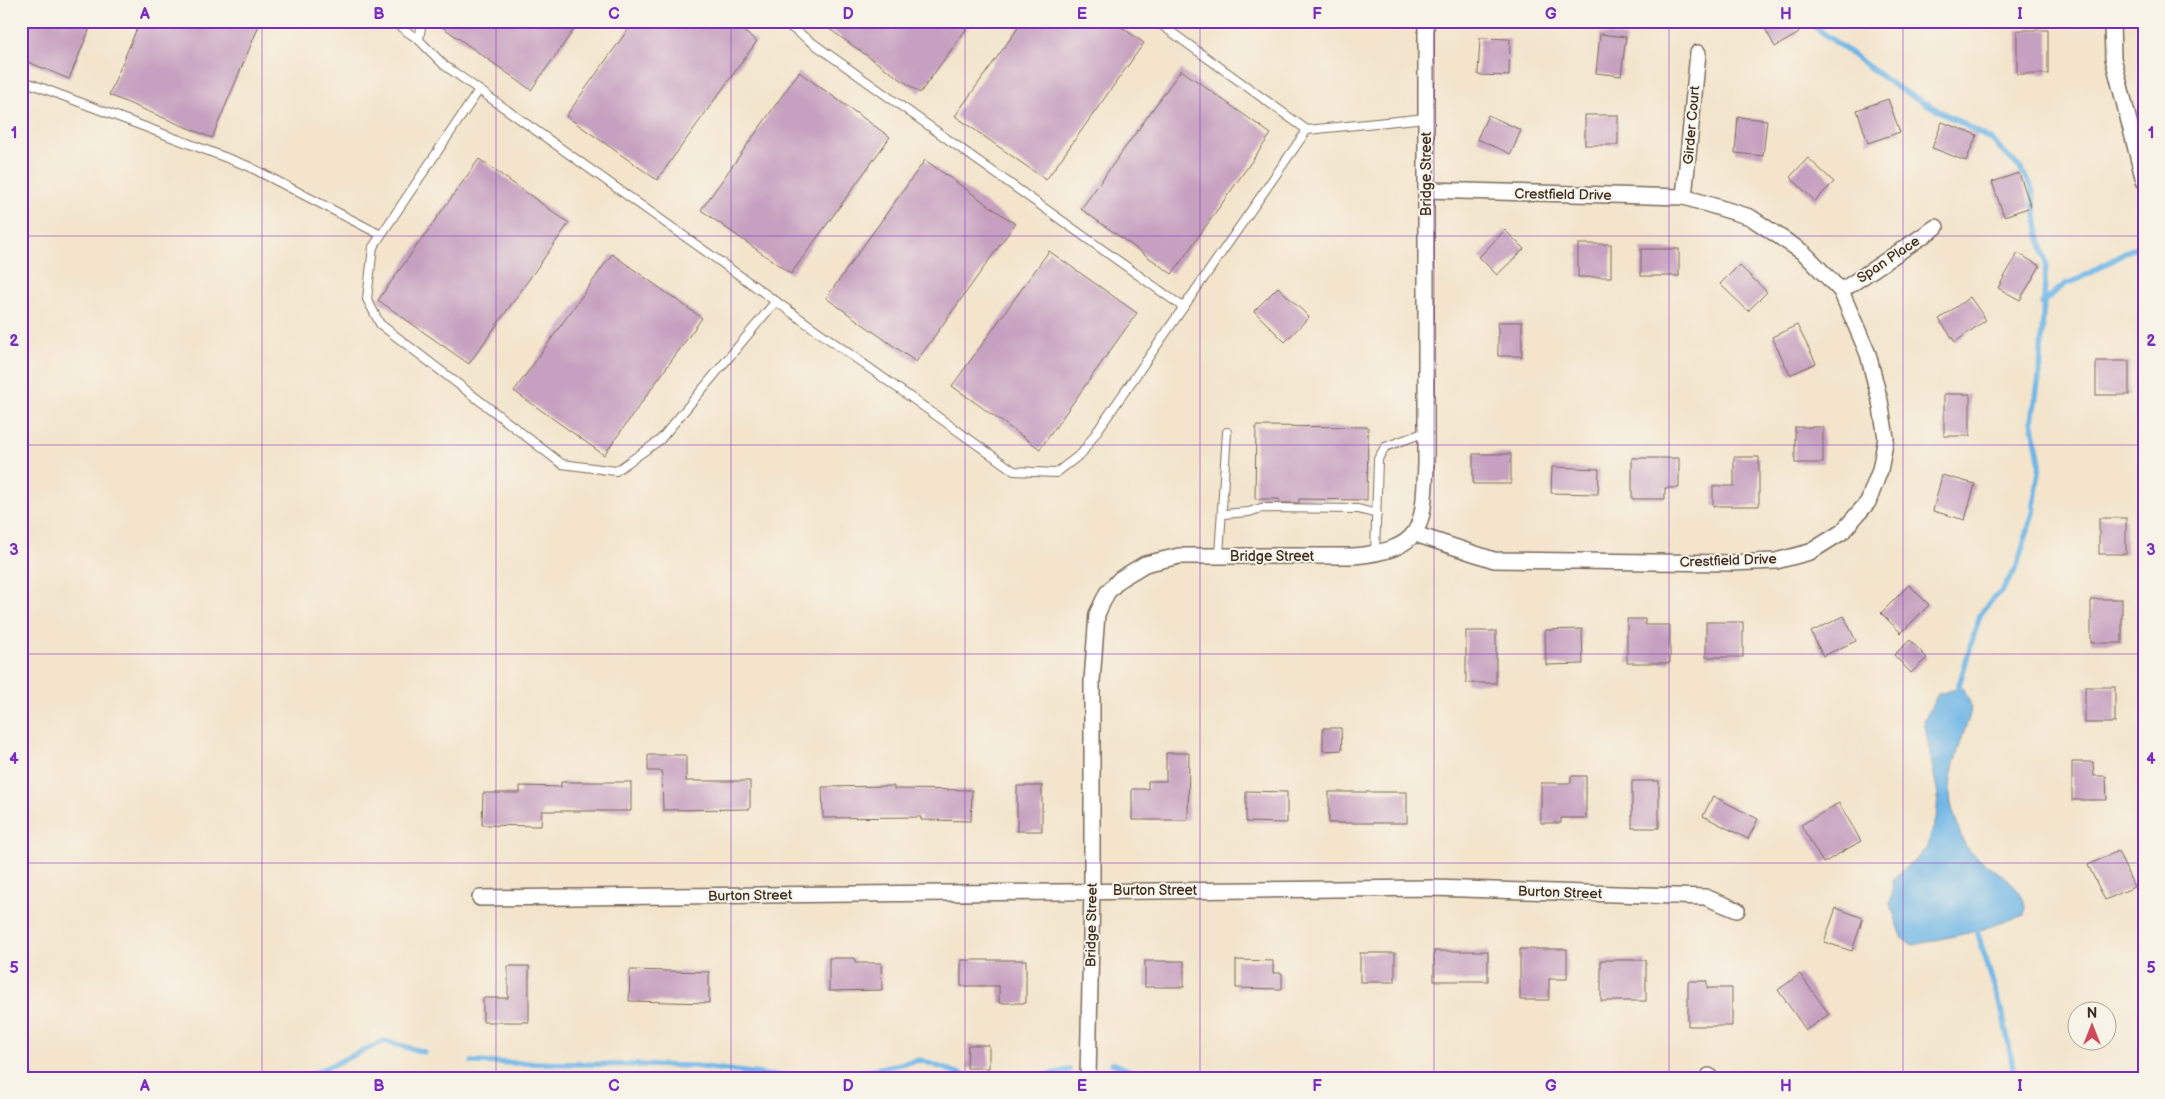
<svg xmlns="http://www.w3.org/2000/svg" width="2165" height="1099" viewBox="0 0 2165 1099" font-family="'Balsamiq Sans',sans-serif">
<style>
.water{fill:#6eb6e6;stroke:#547082}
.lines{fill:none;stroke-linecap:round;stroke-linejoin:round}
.stream{stroke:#6eb6e6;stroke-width:5.5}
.building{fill:#c6a0c0}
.lane-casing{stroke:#7b6b5b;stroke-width:10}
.street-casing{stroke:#7b6b5b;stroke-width:18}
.lane{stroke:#fff;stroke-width:8}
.street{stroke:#fff;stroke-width:15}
.grid{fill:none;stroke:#7b2cbf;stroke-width:1;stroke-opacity:0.55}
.labels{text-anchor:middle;stroke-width:4;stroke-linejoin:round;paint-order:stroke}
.street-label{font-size:14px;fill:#3b2a1e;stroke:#f7f3e8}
.neatline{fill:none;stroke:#7b2cbf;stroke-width:2}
.grid-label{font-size:16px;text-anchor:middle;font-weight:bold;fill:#7b2cbf}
</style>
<rect width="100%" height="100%" fill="#f7f3e8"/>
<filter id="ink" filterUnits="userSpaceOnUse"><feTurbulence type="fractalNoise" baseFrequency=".02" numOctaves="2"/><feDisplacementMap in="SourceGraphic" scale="10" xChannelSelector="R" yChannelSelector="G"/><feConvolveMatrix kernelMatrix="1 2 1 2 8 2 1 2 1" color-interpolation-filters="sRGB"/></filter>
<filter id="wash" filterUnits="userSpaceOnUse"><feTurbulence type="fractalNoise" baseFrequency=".0096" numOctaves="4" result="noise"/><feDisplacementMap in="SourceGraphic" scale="20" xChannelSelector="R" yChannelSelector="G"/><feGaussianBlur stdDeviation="1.12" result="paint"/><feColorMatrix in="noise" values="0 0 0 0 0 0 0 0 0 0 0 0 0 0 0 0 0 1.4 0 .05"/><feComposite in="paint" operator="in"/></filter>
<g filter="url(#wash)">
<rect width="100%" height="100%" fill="#f3e4cb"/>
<path class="water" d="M1957,689h6c2,4 5,9 7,14 2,8 -2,18 -5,26 -8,26 -22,58 -11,85 4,11 7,27 14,35 17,20 64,34 56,66l-47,16 -64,14 -10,-6 -13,-35 4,-26 32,-29 10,-29 2,-25 -14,-74 14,-27z"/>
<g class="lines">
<g class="stream">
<polyline points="1807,21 1896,87 1992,140 2021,169 2032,188 2039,235 2046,263 2040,372 2032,420 2040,464 2033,513 2016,569 2001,592 1989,603 1980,615 1956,695"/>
<polyline points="2042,303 2065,284 2079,279 2144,242"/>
<polyline points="1979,924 1977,931 2003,1015 2015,1078"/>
<polyline points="472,1062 695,1066 768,1075 841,1076 920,1060 972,1078"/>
<polyline points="1112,1063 1148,1078"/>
<polyline points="21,1065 31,1078"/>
<polyline points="304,1078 384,1041 424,1052"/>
<polyline points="1036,1078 1069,1070"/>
</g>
</g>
<g id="blocks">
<g class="building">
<polygon points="21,21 93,21 69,79 21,59"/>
<polygon points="140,21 261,21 212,138 109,95"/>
<polygon points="434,21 580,21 531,90"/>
<polygon points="634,21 729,21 757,41 657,180 566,116"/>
<polygon points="818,21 972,21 920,93"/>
<polygon points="1023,21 1113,21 1144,43 1046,180 955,116"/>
<polygon points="1761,21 1792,21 1799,33 1775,47"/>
<rect x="2017" y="30" width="31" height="44"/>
<polygon points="1600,34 1626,37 1621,76 1596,73"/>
<polygon points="1480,38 1510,39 1509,76 1478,75"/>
<polygon points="1181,70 1271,134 1172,274 1081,209"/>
<polygon points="799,72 890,137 791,274 701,210"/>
<polygon points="1888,99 1900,132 1868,143 1857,110"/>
<polygon points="1488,115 1521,130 1511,154 1477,139"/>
<rect x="1585" y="115" width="33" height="30"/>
<polygon points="1738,117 1767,120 1763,156 1735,153"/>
<polygon points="1942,122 1977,135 1966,161 1932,148"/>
<polygon points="1808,158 1834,182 1815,201 1790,177"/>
<polygon points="479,159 569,223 469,364 378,300"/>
<polygon points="925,160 1015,224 916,362 826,298"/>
<polygon points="2019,173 2031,207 2004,216 1992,182"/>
<polygon points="1505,230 1524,249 1497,275 1479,257"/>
<rect x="1578" y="244" width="33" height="33"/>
<rect x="1641" y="249" width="38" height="27"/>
<polygon points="1049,251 1137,313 1040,449 952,386"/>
<polygon points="2018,253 2040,266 2020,300 1998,288"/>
<polygon points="612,254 702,318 604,455 514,391"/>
<polygon points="1739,265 1767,292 1748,311 1720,284"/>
<polygon points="1278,287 1309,317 1285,342 1254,311"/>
<polygon points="1970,297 1986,320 1955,342 1939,319"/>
<rect x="1498" y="322" width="24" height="34"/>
<polygon points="1797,325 1816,363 1790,375 1772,337"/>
<rect x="2096" y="361" width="33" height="34"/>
<rect x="1944" y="394" width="26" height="42"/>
<polygon points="1256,426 1368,427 1367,500 1299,499 1299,503 1279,503 1279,499 1255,499"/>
<rect x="1795" y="427" width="28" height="36"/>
<rect x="1473" y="454" width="38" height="30"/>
<polygon points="1734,457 1759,457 1759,506 1713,506 1713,486 1734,486"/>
<polygon points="1632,458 1679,458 1679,488 1665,488 1665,499 1632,499"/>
<polygon points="1552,467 1599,469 1598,494 1551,493"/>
<polygon points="1942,475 1975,484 1965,520 1933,511"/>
<rect x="2099" y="518" width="27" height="36"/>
<polygon points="1909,585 1929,605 1901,633 1881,613"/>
<rect x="2091" y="599" width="31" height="44"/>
<polygon points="1844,616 1856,641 1823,656 1811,632"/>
<polygon points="1627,619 1645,619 1645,625 1670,625 1670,663 1627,663"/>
<rect x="1706" y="622" width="37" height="35"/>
<polygon points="1582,629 1583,664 1546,665 1545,630"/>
<rect x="1466" y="631" width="30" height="52"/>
<polygon points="1910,640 1927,658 1911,673 1894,655"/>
<rect x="2085" y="687" width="30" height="36"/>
<polygon points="1323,728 1341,728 1342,750 1323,751"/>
<polygon points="1166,753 1189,753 1188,820 1132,820 1132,789 1148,789 1148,781 1166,781"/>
<polygon points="648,755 686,755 686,781 750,781 750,809 663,810 662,771 648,771"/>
<polygon points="2072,762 2093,762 2094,776 2106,776 2107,800 2072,800"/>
<polygon points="1571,776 1586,776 1586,818 1561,818 1561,823 1541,823 1541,783 1571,783"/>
<rect x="1632" y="781" width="27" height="47"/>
<polygon points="561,782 631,782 631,811 542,811 541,826 482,825 483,793 520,793 520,786 561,787"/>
<polygon points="894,786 894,789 972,790 971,821 921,820 921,817 823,818 822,787"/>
<rect x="1017" y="786" width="25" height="45"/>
<polygon points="1246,791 1287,792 1287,823 1246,822"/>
<rect x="1329" y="792" width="78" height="31"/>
<polygon points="1713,796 1758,819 1748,839 1703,816"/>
<polygon points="1839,803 1861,841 1823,863 1801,825"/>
<polygon points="2118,851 2134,887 2105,900 2088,865"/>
<polygon points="1836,908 1863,918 1852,951 1824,942"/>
<polygon points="1520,949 1567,949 1567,979 1549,979 1549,1000 1520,1000"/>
<rect x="1434" y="951" width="54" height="30"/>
<rect x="1360" y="953" width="35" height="29"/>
<polygon points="829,958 855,958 855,963 881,963 882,990 829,991"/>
<polygon points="961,960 1026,960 1026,1003 999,1003 999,986 961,986"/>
<polygon points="1236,960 1273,961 1273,973 1282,973 1282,989 1236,988"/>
<rect x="1601" y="960" width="45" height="41"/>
<rect x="1145" y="961" width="39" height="26"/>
<polygon points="508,966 529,966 529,1022 483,1022 483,998 508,998"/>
<polygon points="630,970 709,972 709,1003 629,1001"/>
<polygon points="1800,974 1829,1014 1806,1030 1778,990"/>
<polygon points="1688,981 1707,981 1707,988 1732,988 1732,1026 1688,1026"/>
<polygon points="968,1045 989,1045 989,1068 967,1068"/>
</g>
</g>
</g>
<g filter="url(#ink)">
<use href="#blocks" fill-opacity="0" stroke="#7b6b5b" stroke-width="1"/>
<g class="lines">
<g class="lane-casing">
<g id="lane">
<polyline points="392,21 419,40"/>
<polyline points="422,21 419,40 444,65 1014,471 1056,473 1082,453 1307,130"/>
<polyline points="782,21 1183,307"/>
<polyline points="1156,21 1307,130 1426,118"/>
<polyline points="21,80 248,166 381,235"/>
<polyline points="479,90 373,247 367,299 380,324 562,464 616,471 660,440 776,301"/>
<polyline points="1223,514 1249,512 1261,508 1358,509 1377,514"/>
<polyline points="1375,554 1378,459 1385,447 1426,432"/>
<polyline points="1219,555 1227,432"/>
</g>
</g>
<g class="street-casing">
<g id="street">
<polyline points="2112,21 2113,58 2144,181"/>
<polyline points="1684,197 1698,53"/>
<polyline points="1841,291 1936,227"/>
<polyline points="1415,534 1494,560 1731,563 1776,561 1810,552 1842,532 1868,502 1880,470 1886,438 1880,401 1868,354 1841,291 1804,253 1750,217 1684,197 1426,190"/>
<polyline points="480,898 1433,888 1705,897 1737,910"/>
<path d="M1088,1078l4,-188v-209l5,-67 10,-21 13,-14 25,-15 34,-8h175c71,-7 69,-29 72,-92v-443"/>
<polyline points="1709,1078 1709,1076"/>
</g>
</g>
<use href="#lane" class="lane"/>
<use href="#street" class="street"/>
</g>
</g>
<path class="grid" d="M262,21v1057M496,21v1057M731,21v1057M965,21v1057M1200,21v1057M1434,21v1057M1669,21v1057M1903,21v1057M21,236h2123M21,445h2123M21,654h2123M21,863h2123"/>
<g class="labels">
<g class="street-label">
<text transform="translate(1691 125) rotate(-85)" y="5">Girder Court</text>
<text transform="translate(1426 174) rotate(-90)" y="5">Bridge Street</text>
<text transform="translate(1563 194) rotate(1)" y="5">Crestfield Drive</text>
<text transform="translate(1888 259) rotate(-34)" y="5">Span Place</text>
<text x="1272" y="561">Bridge Street</text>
<text transform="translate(1728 560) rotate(-2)" y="5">Crestfield Drive</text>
<text x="1155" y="895">Burton Street</text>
<text transform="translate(1560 892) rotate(2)" y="5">Burton Street</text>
<text transform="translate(750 895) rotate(-1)" y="5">Burton Street</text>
<text transform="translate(1091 925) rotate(-89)" y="5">Bridge Street</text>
</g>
</g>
<rect width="2165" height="1099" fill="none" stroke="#f7f3e8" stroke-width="55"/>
<g transform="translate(2092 1026)"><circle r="24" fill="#f7f3e8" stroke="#aca397"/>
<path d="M0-4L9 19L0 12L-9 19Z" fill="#d1495b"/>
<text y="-8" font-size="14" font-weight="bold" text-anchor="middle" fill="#3b2a1e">N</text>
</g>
<rect x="28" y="28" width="2110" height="1044" class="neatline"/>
<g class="grid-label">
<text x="145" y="19">A</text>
<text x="379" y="19">B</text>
<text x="614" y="19">C</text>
<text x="848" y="19">D</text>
<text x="1082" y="19">E</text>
<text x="1317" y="19">F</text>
<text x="1551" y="19">G</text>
<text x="1786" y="19">H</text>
<text x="2020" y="19">I</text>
<text x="14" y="138">1</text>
<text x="2151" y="138">1</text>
<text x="14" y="346">2</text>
<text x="2151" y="346">2</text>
<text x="14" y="555">3</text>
<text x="2151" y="555">3</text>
<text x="14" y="764">4</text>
<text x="2151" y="764">4</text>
<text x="14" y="973">5</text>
<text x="2151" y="973">5</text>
<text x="145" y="1091">A</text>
<text x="379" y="1091">B</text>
<text x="614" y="1091">C</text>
<text x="848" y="1091">D</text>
<text x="1082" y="1091">E</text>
<text x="1317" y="1091">F</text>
<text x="1551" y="1091">G</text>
<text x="1786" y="1091">H</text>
<text x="2020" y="1091">I</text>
</g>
</svg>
